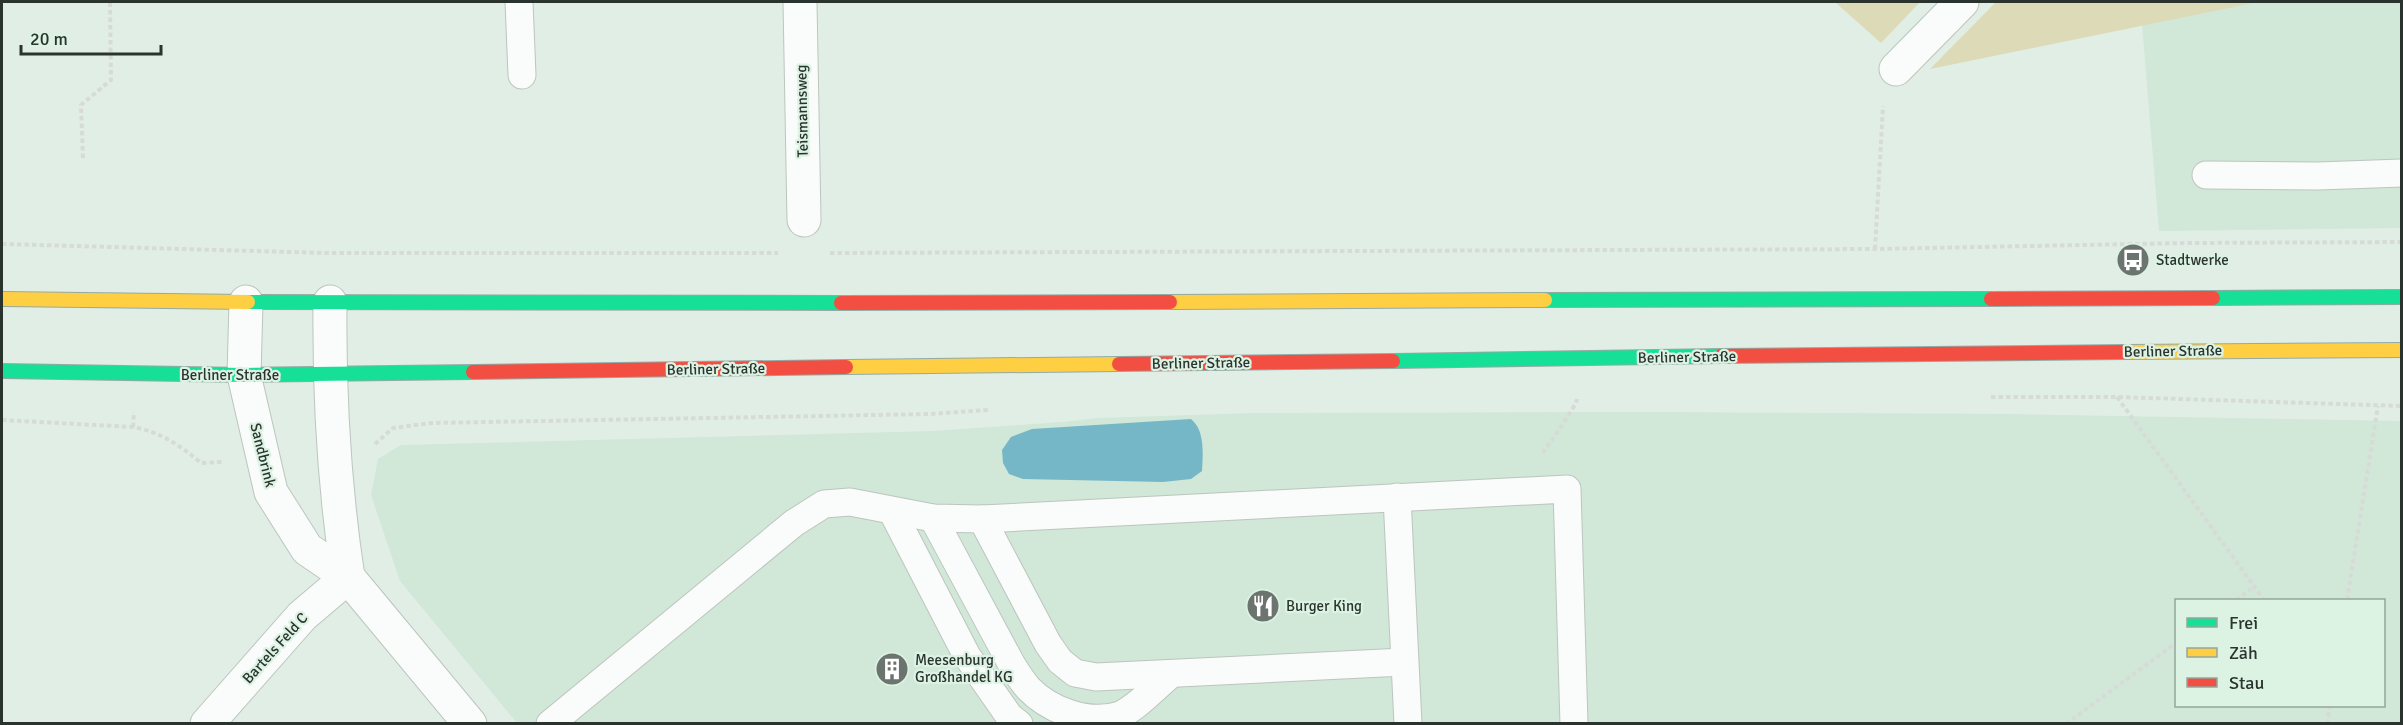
<svg xmlns="http://www.w3.org/2000/svg" width="2403" height="725" viewBox="0 0 2403 725" font-family="Signika,sans-serif">
<style>
.built{fill:#d1e7d8;fill-rule:evenodd}
.green{fill:#dddab8}
.water{fill:#75b7c6}
.lines{fill:none;stroke-linecap:round;stroke-linejoin:round}
.lane-casing{stroke:#bcc5be;stroke-width:29}
.street-casing{stroke:#bcc5be;stroke-width:35}
.fast-casing{stroke:#93aaa5;stroke-width:16}
.slow-casing{stroke:#93aaa5;stroke-width:16}
.jam-casing{stroke:#93aaa5;stroke-width:16}
.path{stroke:#d7dbd8;stroke-width:4;stroke-dasharray:4.5 3;stroke-linecap:butt}
.lane{stroke:#fafcfb;stroke-width:27}
.street{stroke:#fafcfb;stroke-width:33}
.fast{stroke:#16e098;stroke-width:14}
.slow{stroke:#ffcf43;stroke-width:14}
.jam{stroke:#f24e42;stroke-width:14}
.labels{text-anchor:middle;stroke-width:4.5;stroke-linejoin:round;paint-order:stroke}
.street-label{font-size:15px;fill:#2b332e;stroke:#dcf3e4}
.poi-label{font-size:15px;fill:#2b332e;stroke:#dcf3e4;text-anchor:start}
</style>
<rect width="100%" height="100%" fill="#e1eee5"/>
<g class="built">
<polygon points="2258,2 2401,2 2401,228 2159,231 2142,24"/>
<path d="M1654,412l357,2 390,7v302h-1884l-117,-142 -29,-86 7,-36 23,-14 532,-14 129,-9 37,-4 155,-5zM2176,600h208v106h-208z"/>
</g>
<g class="green">
<polygon points="1835,2 1920,2 1881,43"/>
<polygon points="1996,2 2258,2 1930,69"/>
</g>
<path class="water" d="M1191,419c14,11 12,35 11,52l-11,8 -28,3 -140,-3 -14,-5 -6,-11 -1,-13 9,-13 21,-8z"/>
<g class="lines">
<g class="lane-casing">
<g id="lane">
<polyline points="519,2 522,75"/>
<polyline points="2206,175 2318,176 2402,173"/>
<polyline points="1397,497 1408,724"/>
<polyline points="892,511 967,656 1009,716 1019,724"/>
<path d="M933,518l79,147c5,8 10,16 16,23 22,23 61,37 92,27 16,-7 36,-28 50,-40"/>
<polyline points="982,519 1048,644 1060,661 1075,673 1096,677 1404,662"/>
<polyline points="550,724 794,523 824,504 850,502 933,518 982,519 1567,489 1574,724"/>
</g>
</g>
<g class="street-casing">
<g id="street">
<polyline points="800,2 804,220"/>
<polyline points="1896,69 1962,2"/>
<polyline points="246,302 244,375 271,492 307,549 348,577 470,724"/>
<path d="M330,302c-1,92 4,184 18,275"/>
<polyline points="207,724 302,616 348,577"/>
</g>
</g>
<g class="fast-casing">
<g id="fast">
<polyline points="2213,298 2402,297"/>
<polyline points="1545,300 1991,299"/>
<polyline points="248,302 841,303"/>
<polyline points="1393,361 1721,356"/>
<polyline points="2,371 244,375 473,372"/>
</g>
</g>
<g class="slow-casing">
<g id="slow">
<polyline points="2,299 248,302"/>
<polyline points="1170,302 1545,300"/>
<polyline points="2126,352 2402,350"/>
<polyline points="846,367 1119,364"/>
</g>
</g>
<g class="jam-casing">
<g id="jam">
<polyline points="1991,299 2213,298"/>
<polyline points="841,303 1170,302"/>
<polyline points="1721,356 2126,352"/>
<polyline points="1119,364 1393,361"/>
<polyline points="473,372 846,367"/>
</g>
</g>
<g class="path">
<polyline points="83,158 81,105 111,80 110,2"/>
<polyline points="2,244 327,253 778,253"/>
<polyline points="1875,249 1883,106"/>
<polyline points="830,253 1875,249 2188,243 2402,242"/>
<polyline points="1991,397 2117,397 2402,406"/>
<polyline points="2117,397 2264,600"/>
<path d="M2,420l131,7c27,5 47,18 68,36l21,-1"/>
<polyline points="133,427 134,412"/>
<polyline points="375,444 393,428 432,423 930,414 988,410"/>
<path d="M1543,453c7,-11 33,-46 34,-54"/>
<polyline points="2236,600 2254,587"/>
<polyline points="2347,600 2378,406"/>
<polyline points="2066,724 2176,643"/>
<polyline points="2327,724 2330,706"/>
</g>
<use href="#lane" class="lane"/>
<use href="#street" class="street"/>
<use href="#fast" class="fast"/>
<use href="#slow" class="slow"/>
<use href="#jam" class="jam"/>
</g>
<defs>
<g id="bus-disc" transform="scale(1.725)"><circle r="9.5" fill="#6b746e" stroke="#dcf3e4"/><path d="M-5-6H5V4H4V6H2V4H-2V6H-4V4H-5ZM-3.5-4V0h7V-4ZM-3.5 1.2v1.5H-2V1.2ZM2 1.2v1.5H3.5V1.2Z" fill="#fff"/></g>
<g id="restaurant-disc" transform="scale(1.725)"><circle r="9.5" fill="#6b746e" stroke="#dcf3e4"/><path d="M-5-6h1v4h1v-4h1v4h1v-4h1v5L-1.5 .5V6h-2V.5L-5-1ZM5-6V6H3V1.5H1.5Q1.5-4 5-6Z" fill="#fff"/></g>
<g id="building-disc" transform="scale(1.725)"><circle r="9.5" fill="#6b746e" stroke="#dcf3e4"/><path d="M-4-6H4V6H1V3H-1V6H-4ZM-2.5-4.3h1.7v1.8h-1.7ZM.8-4.3h1.7v1.8H.8ZM-2.5-1h1.7V.8h-1.7ZM.8-1h1.7V.8H.8Z" fill="#fff"/></g>
</defs>
<g fill-rule="evenodd">
<use href="#bus-disc" x="2133" y="260"/>
<use href="#restaurant-disc" x="1263" y="606"/>
<use href="#building-disc" x="892" y="669"/>
</g>
<g class="labels">
<g class="street-label">
<text transform="translate(802 111) rotate(-91)" y="5">Teismannsweg</text>
<text transform="translate(2173 351) rotate(-1)" y="5">Berliner Straße</text>
<text transform="translate(1687 357) rotate(-1)" y="5">Berliner Straße</text>
<text transform="translate(1201 363) rotate(-1)" y="5">Berliner Straße</text>
<text transform="translate(716 369) rotate(-1)" y="5">Berliner Straße</text>
<text x="230" y="380">Berliner Straße</text>
<text transform="translate(263 455) rotate(76)" y="5">Sandbrink</text>
<text transform="translate(275 648) rotate(-48)" y="5">Bartels Feld C</text>
</g>
<g class="poi-label">
<text x="2156" y="265">Stadtwerke</text>
<text x="1286" y="611">Burger King</text>
<text x="915" y="665">Meesenburg<tspan x="915" dy="17">Großhandel KG</tspan></text>
</g>
</g>
<rect width="2403" height="725" fill="none" stroke="#2b332e" stroke-width="6"/>
<rect x="2175" y="599" width="210" height="108" fill="#dcf3e4" stroke="#95a69b" stroke-width="1.5"/>
<rect x="2187" y="618" width="30" height="9" fill="#16e098" stroke="#95a69b" stroke-width="1.5"/>
<text x="2229" y="629" font-size="18" fill="#2b332e">Frei</text>
<rect x="2187" y="648" width="30" height="9" fill="#ffcf43" stroke="#95a69b" stroke-width="1.5"/>
<text x="2229" y="659" font-size="18" fill="#2b332e">Zäh</text>
<rect x="2187" y="678" width="30" height="9" fill="#f24e42" stroke="#95a69b" stroke-width="1.5"/>
<text x="2229" y="689" font-size="18" fill="#2b332e">Stau</text>
<path d="M21 45v9h140v-9" fill="none" stroke="#2b332e" stroke-width="3"/>
<text x="30" y="45" font-size="18" fill="#2b332e" stroke="#dcf3e4" stroke-width="4.5" paint-order="stroke">20 m</text>
</svg>
